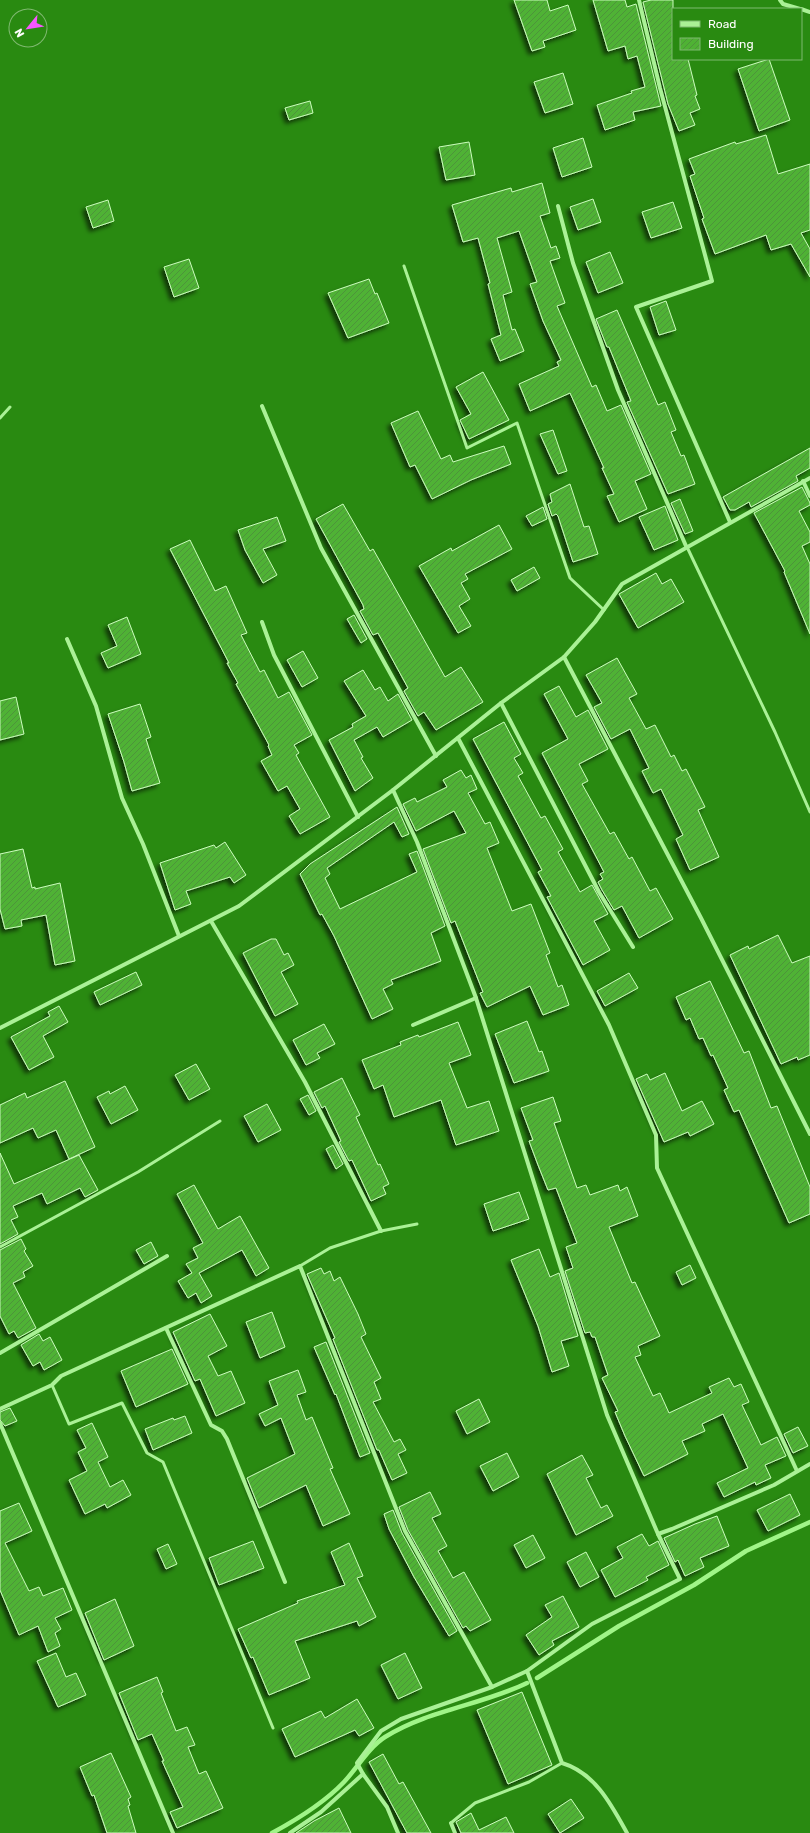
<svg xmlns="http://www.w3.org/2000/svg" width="810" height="1833" viewBox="0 0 810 1833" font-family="Rubik,sans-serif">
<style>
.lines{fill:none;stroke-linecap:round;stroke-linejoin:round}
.stream{stroke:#a0f588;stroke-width:4.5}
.building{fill:url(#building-hatch);stroke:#cbfdbd;filter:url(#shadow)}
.service{stroke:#aaf196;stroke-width:3}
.minor{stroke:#aaf196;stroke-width:4}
</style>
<defs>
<pattern id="building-hatch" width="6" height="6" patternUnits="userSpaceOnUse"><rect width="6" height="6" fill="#4fb234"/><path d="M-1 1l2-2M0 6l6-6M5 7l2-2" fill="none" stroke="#4e933b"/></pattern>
<filter id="shadow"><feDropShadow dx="-3.5" dy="3.5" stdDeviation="2" flood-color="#0009"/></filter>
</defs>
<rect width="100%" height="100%" fill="#298a11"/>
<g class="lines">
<g class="stream">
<polyline points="537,1678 619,1626 694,1585 746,1551 810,1522"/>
<path d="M272,1833c26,-14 52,-30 72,-51 13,-14 25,-35 41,-45 43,-27 97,-32 142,-54"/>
</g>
</g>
<g class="building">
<polygon points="514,0 547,0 550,11 568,5 576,30 543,41 545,47 532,51"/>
<polygon points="593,0 625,0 627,7 636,4 661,106 633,112 635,120 605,130 597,105 632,93 631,91 645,87 637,56 628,59 625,46 608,51"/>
<polygon points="651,0 673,0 673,59 688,59 697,95 695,96 700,109 690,113 695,125 679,131 668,104 643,2"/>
<polygon points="769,59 790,120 759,131 738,69"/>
<polygon points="563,73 573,104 545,113 534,82"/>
<polygon points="310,101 313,113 289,120 285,108"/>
<polygon points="766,135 778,174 810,164 810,230 801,233 810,249 810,277 791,244 771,250 766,235 715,254 702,219 704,218 690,176 695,174 689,159 735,142 736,144"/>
<polygon points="583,138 592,167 562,177 553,148"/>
<polygon points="469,142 475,175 446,180 439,147"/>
<polygon points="542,183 550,213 540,216 551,248 556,246 560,258 550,261 565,303 557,306 592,387 596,385 607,411 621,405 651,474 635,481 647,509 619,522 607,496 614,494 602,468 604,468 570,393 530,411 519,384 559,366 557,362 561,360 543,321 530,284 537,282 519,231 497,238 512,292 503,295 512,330 515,329 524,351 500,361 491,339 501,335 488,284 490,283 478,238 463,242 452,205 511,188 512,192"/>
<polygon points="593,199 601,222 578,230 570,207"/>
<polygon points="108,200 114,221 93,228 86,207"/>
<polygon points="673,202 682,228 651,238 642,212"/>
<polygon points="610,252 623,283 598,293 586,262"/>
<polygon points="189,259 199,288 174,297 164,267"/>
<polygon points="369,279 375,294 377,293 389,323 348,338 328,293"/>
<polygon points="666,301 676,330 659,335 650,307"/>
<polygon points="617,310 658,405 665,402 676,430 671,432 681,456 684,455 695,484 668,494 627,402 631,401 609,347 607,347 596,319"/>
<polygon points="483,372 509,420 469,439 460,420 471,414 456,387"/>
<polygon points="418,411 441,459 450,455 453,462 504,446 511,464 471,480 432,499 415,465 410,467 391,423"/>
<polygon points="553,430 567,471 558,474 540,434"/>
<polygon points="810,448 810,468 796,476 798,481 751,507 749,502 735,510 730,510 723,497"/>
<polygon points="570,484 584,527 589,526 598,554 573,562 558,516 556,514 552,516 548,504 552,502 550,494"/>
<polygon points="802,487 810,503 810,505 799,511 810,532 810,542 802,546 810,564 810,634 784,572 785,571 754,513"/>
<polygon points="680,499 693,531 685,534 671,503"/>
<polygon points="343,504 370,551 373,549 445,677 461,667 483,702 436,730 424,712 418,716 404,691 408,688 378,633 373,635 360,611 364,609 363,605 316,519"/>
<polygon points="665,506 678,540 654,550 639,517"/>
<polygon points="543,507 547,519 532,526 526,516"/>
<polygon points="277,517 286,541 263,549 277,575 263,583 245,550 238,530"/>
<polygon points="499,525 512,549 465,574 468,579 461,583 470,599 459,606 471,626 458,633 419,566 451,548 452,551"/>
<polygon points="190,540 215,591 226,586 247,633 241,635 260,672 264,670 278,698 289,692 312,735 294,745 299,753 296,755 330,817 300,834 289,816 300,809 287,786 278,791 261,761 272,755 268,746 269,745 236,684 238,683 227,663 229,663 170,549"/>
<polygon points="534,567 540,578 517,591 511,580"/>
<polygon points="656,573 662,584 671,579 684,602 638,628 619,594"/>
<polygon points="354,615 367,639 361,643 347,619"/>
<polygon points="127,617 141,654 108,668 101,653 117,646 108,625"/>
<polygon points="303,651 318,678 302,687 287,660"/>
<polygon points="617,658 637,694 629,698 646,729 655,725 671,757 674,755 682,771 686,769 705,807 698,810 719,857 690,870 676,839 683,835 661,789 653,793 642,771 649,768 630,729 611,739 594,707 602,703 586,675"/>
<polygon points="363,670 375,690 380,687 388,701 398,694 412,720 383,737 377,727 354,740 363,757 361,758 373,778 355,791 329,740 353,727 352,724 366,716 344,681"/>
<polygon points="559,686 576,717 588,710 608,749 579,764 588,781 582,784 610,834 614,832 629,859 632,857 650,891 656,888 673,919 639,938 622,906 614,910 602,890 598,882 603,879 600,874 604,872 542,753 568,739 544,694"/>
<polygon points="16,697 24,734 0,740 0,701"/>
<polygon points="140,704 151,737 146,739 160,783 132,791 124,762 108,714"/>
<polygon points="504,722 521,754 514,758 523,773 518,776 541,818 545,816 563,849 558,852 580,892 592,885 608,914 594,921 610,950 583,965 547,897 551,896 538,872 542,870 473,739"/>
<polygon points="461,770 466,778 471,775 477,789 468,793 485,824 490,822 499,843 487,848 512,911 531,904 550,953 546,955 558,987 562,985 569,1005 543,1015 530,986 487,1007 480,993 483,992 455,921 451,923 423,849 466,833 454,811 416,831 403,804 415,798 417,802 447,787 443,780"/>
<polygon points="397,807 409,834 402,837 394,822 327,868 330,874 325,878 340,909 417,872 409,854 417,851 445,926 431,933 441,961 391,980 393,984 383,989 393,1009 372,1019 334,936 322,914 320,915 300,874 310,864"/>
<polygon points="225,842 246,875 234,883 230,877 186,891 191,904 175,910 160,863 214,845 216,848"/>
<polygon points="23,849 32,888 35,887 35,889 60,883 75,961 55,965 46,915 21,920 22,926 5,929 0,909 0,854"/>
<polygon points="778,935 792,963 810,956 810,1055 798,1060 797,1057 781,1064 730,955 748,946 749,949"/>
<polygon points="271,939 276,939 284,955 288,953 294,965 281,972 298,1004 275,1016 243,953"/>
<polygon points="136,972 142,985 100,1005 94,992"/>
<polygon points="629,973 638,988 605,1006 597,991"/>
<polygon points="710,981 744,1053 749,1051 771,1108 777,1106 810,1187 810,1214 789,1223 739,1110 734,1112 724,1090 728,1088 713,1055 711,1056 703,1038 699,1039 690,1018 686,1020 676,997"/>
<polygon points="59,1006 68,1022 43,1036 54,1057 29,1070 11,1037 50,1016 48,1012"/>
<polygon points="527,1021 539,1052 542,1051 549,1071 514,1083 495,1034"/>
<polygon points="458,1022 471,1055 449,1063 467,1108 489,1101 499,1131 456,1145 441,1100 394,1117 383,1085 374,1089 362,1060 401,1045 400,1042 418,1035 419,1037"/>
<polygon points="324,1024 335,1044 317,1053 320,1058 306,1065 293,1040"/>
<polygon points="196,1064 210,1089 189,1100 175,1075"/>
<polygon points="665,1073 682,1111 702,1101 714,1124 690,1136 688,1132 664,1142 636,1079 647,1074 650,1080"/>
<polygon points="342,1078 360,1115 356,1117 378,1165 380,1164 389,1184 383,1187 386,1194 371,1201 352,1160 349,1161 339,1142 341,1141 325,1106 322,1108 314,1092"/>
<polygon points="65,1081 95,1147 69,1159 56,1130 38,1138 33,1128 0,1143 0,1105 25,1093 27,1098"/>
<polygon points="125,1086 138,1110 111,1124 97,1097 109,1091 110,1094"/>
<polygon points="308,1095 316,1111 309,1115 300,1099"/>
<polygon points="553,1097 561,1121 554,1123 577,1188 586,1185 590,1195 618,1185 620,1191 627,1187 638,1216 609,1227 632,1283 635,1282 660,1336 638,1346 641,1355 635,1357 653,1396 660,1393 669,1413 712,1393 709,1387 729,1378 734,1387 741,1384 749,1402 742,1405 761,1445 777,1437 786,1456 765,1465 771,1478 756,1485 755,1482 724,1497 717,1483 748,1468 723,1414 702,1424 705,1431 682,1441 688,1454 644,1476 625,1436 615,1412 618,1411 602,1378 608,1375 595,1337 592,1337 590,1332 585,1333 565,1271 573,1268 566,1247 577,1243 556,1188 548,1190 538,1165 529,1141 533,1140 521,1108"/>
<polygon points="267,1104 281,1130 258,1142 244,1116"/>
<polygon points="333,1145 343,1164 336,1169 326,1149"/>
<polygon points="0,1153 14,1184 79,1155 98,1190 85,1197 80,1188 47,1204 42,1193 13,1206 18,1217 11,1220 18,1234 0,1244"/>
<polygon points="194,1185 218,1229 240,1216 269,1268 256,1276 242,1250 199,1273 212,1296 201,1303 196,1293 188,1298 178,1281 192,1273 186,1264 198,1258 193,1248 203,1243 177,1194"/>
<polygon points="519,1192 529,1219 493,1231 484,1204"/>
<polygon points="21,1239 26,1249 24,1251 33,1266 23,1272 25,1277 13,1283 36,1328 18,1338 14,1331 9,1334 0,1316 0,1250"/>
<polygon points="151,1242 158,1256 144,1264 136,1250"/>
<polygon points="539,1249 550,1277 559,1273 578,1336 561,1341 569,1366 552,1372 538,1326 511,1260"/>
<polygon points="690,1265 696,1278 682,1285 676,1272"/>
<polygon points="321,1268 324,1274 330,1271 334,1281 340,1277 358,1314 366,1334 361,1337 381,1378 374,1382 381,1399 373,1402 394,1442 400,1439 406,1450 398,1454 407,1473 392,1480 379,1450 377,1450 333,1339 335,1338 307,1274"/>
<polygon points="272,1312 285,1347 260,1358 246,1322"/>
<polygon points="210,1314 227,1346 208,1356 218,1376 231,1371 245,1403 216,1416 200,1379 195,1381 173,1332"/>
<polygon points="39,1334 43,1341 50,1337 62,1360 44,1370 40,1362 33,1366 21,1345"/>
<polygon points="326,1342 370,1453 360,1457 336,1394 335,1395 314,1347"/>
<polygon points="172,1349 188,1384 136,1407 121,1371"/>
<polygon points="298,1370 306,1392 297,1395 306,1420 312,1417 333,1468 330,1469 350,1514 323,1526 306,1485 259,1508 247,1478 295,1454 281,1418 265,1426 259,1414 278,1405 269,1381"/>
<polygon points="479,1399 490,1422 467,1434 456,1411"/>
<polygon points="10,1408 17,1421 5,1426 0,1420 0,1412"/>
<polygon points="185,1416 192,1433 153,1450 145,1429 173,1418 174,1420"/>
<polygon points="92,1423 108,1457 98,1462 110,1487 123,1480 131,1495 107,1508 105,1504 85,1514 69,1480 87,1471 78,1452 86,1448 77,1430"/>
<polygon points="798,1427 808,1446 793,1453 784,1434"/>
<polygon points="507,1453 519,1477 493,1491 480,1466"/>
<polygon points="582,1455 593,1475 586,1478 601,1508 607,1505 613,1516 576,1535 547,1474"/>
<polygon points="430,1492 441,1514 432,1518 447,1546 438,1551 453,1578 464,1572 491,1620 470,1631 466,1626 463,1628 408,1530 399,1507"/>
<polygon points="790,1494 800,1515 768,1531 757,1510"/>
<polygon points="19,1503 32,1531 5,1543 29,1591 39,1587 43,1596 63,1588 72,1610 55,1618 61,1629 55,1633 60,1646 48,1652 38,1626 19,1635 0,1590 0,1511"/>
<polygon points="393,1510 402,1533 457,1631 449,1636 414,1577 389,1529 384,1514"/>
<polygon points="717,1516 729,1546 700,1558 704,1567 685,1576 678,1560 675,1562 664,1538 695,1524"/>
<polygon points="642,1534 649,1546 658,1541 669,1565 646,1577 648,1580 615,1597 601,1570 623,1558 617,1547"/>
<polygon points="533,1535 545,1558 526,1568 514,1545"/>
<polygon points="253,1541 264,1568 219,1585 209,1558"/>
<polygon points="349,1543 363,1576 357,1578 376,1617 359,1626 357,1621 295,1641 310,1678 269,1695 253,1657 251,1658 238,1629 298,1603 297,1601 345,1585 331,1552"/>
<polygon points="168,1544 177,1564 166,1569 157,1549"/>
<polygon points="586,1552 599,1577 580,1587 567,1562"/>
<polygon points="563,1596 579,1627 552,1641 554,1645 539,1655 526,1635 552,1617 545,1605"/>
<polygon points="115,1599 134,1646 104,1660 85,1613"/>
<polygon points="56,1653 66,1677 76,1673 86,1695 58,1707 37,1661"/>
<polygon points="405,1653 422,1688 398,1699 381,1665"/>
<polygon points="157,1677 163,1692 161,1693 176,1731 187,1727 195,1745 188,1747 199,1774 206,1771 223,1808 177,1828 170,1812 183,1807 162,1761 164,1761 152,1734 138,1740 119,1693"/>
<polygon points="522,1692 552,1765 508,1784 477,1710"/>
<polygon points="357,1699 374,1728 359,1736 355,1730 295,1757 282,1729 321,1711 325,1718"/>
<polygon points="111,1753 131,1797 128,1799 130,1805 128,1806 136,1833 107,1833 94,1795 92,1796 80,1767"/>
<polygon points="383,1754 399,1784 403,1782 431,1833 407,1833 369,1762"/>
<polygon points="571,1799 584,1818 560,1833 548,1814"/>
<polygon points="339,1808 351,1833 296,1833 314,1821"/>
<polygon points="471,1813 479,1830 506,1817 514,1833 461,1833 456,1822"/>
</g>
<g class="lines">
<g class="service">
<polyline points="404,266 467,448 517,423 570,578 604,610"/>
<polyline points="0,418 10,407"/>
<polyline points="687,547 775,732 810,812"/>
<polyline points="0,1247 138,1172 220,1121"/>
<polyline points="300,1266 330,1248 381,1231 417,1224"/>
<polyline points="52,1385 69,1424 122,1403 147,1453 163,1462 273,1728"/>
<polyline points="451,1823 475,1803 529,1782 562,1763"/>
</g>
<g class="minor">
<polyline points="639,0 660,88 712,281 636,307 730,522"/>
<polyline points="780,0 783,4 800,9"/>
<polyline points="801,9 810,12"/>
<polyline points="558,206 573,263 618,390 686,546"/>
<polyline points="262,406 321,548 436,756"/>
<polyline points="803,481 810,496"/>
<polyline points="262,622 274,655 358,817"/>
<polyline points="67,639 96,706 122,798 143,844 179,936"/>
<polyline points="564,657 701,918 810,1134"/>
<polyline points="501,703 599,892 633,947"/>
<polyline points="458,738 609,1025 656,1135 657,1168 797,1471"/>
<polyline points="211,921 305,1082 381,1231"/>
<polyline points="413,1025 476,998"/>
<polyline points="0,1028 239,906 393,790 501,703 564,657 595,622 622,584 810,478"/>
<polyline points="166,1328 211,1425 222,1431 227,1439 285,1582"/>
<polyline points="0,1353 167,1256"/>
<polyline points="0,1409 52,1385 61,1376 300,1266 405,1531 492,1687"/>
<polyline points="0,1423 173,1833"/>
<polyline points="658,1534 672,1529 774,1485 810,1464"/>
<path d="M527,1671l35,92c33,10 49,41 65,70"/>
<polyline points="363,1774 387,1807 398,1833"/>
<polyline points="451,1823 455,1833"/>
<polyline points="290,1833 321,1812 363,1774 357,1763 381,1731 401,1719 492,1687 527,1671 592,1624 680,1579 658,1534 607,1415 476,998 417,842 393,790"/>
</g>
</g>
<rect x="672" y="8" width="130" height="52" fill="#298a11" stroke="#7fb970"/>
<rect x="680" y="21" width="20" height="6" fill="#aaf196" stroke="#7fb970"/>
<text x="708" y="28" font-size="12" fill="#ffffff">Road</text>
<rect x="680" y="38" width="20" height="12" fill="url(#building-hatch)" stroke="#7fb970"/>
<text x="708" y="48" font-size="12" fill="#ffffff">Building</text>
<g transform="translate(28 28) rotate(240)"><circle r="19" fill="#298a11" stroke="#7fb970"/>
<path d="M0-3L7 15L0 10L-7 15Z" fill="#f757ff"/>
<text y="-6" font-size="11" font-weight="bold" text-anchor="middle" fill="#ffffff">N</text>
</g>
</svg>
